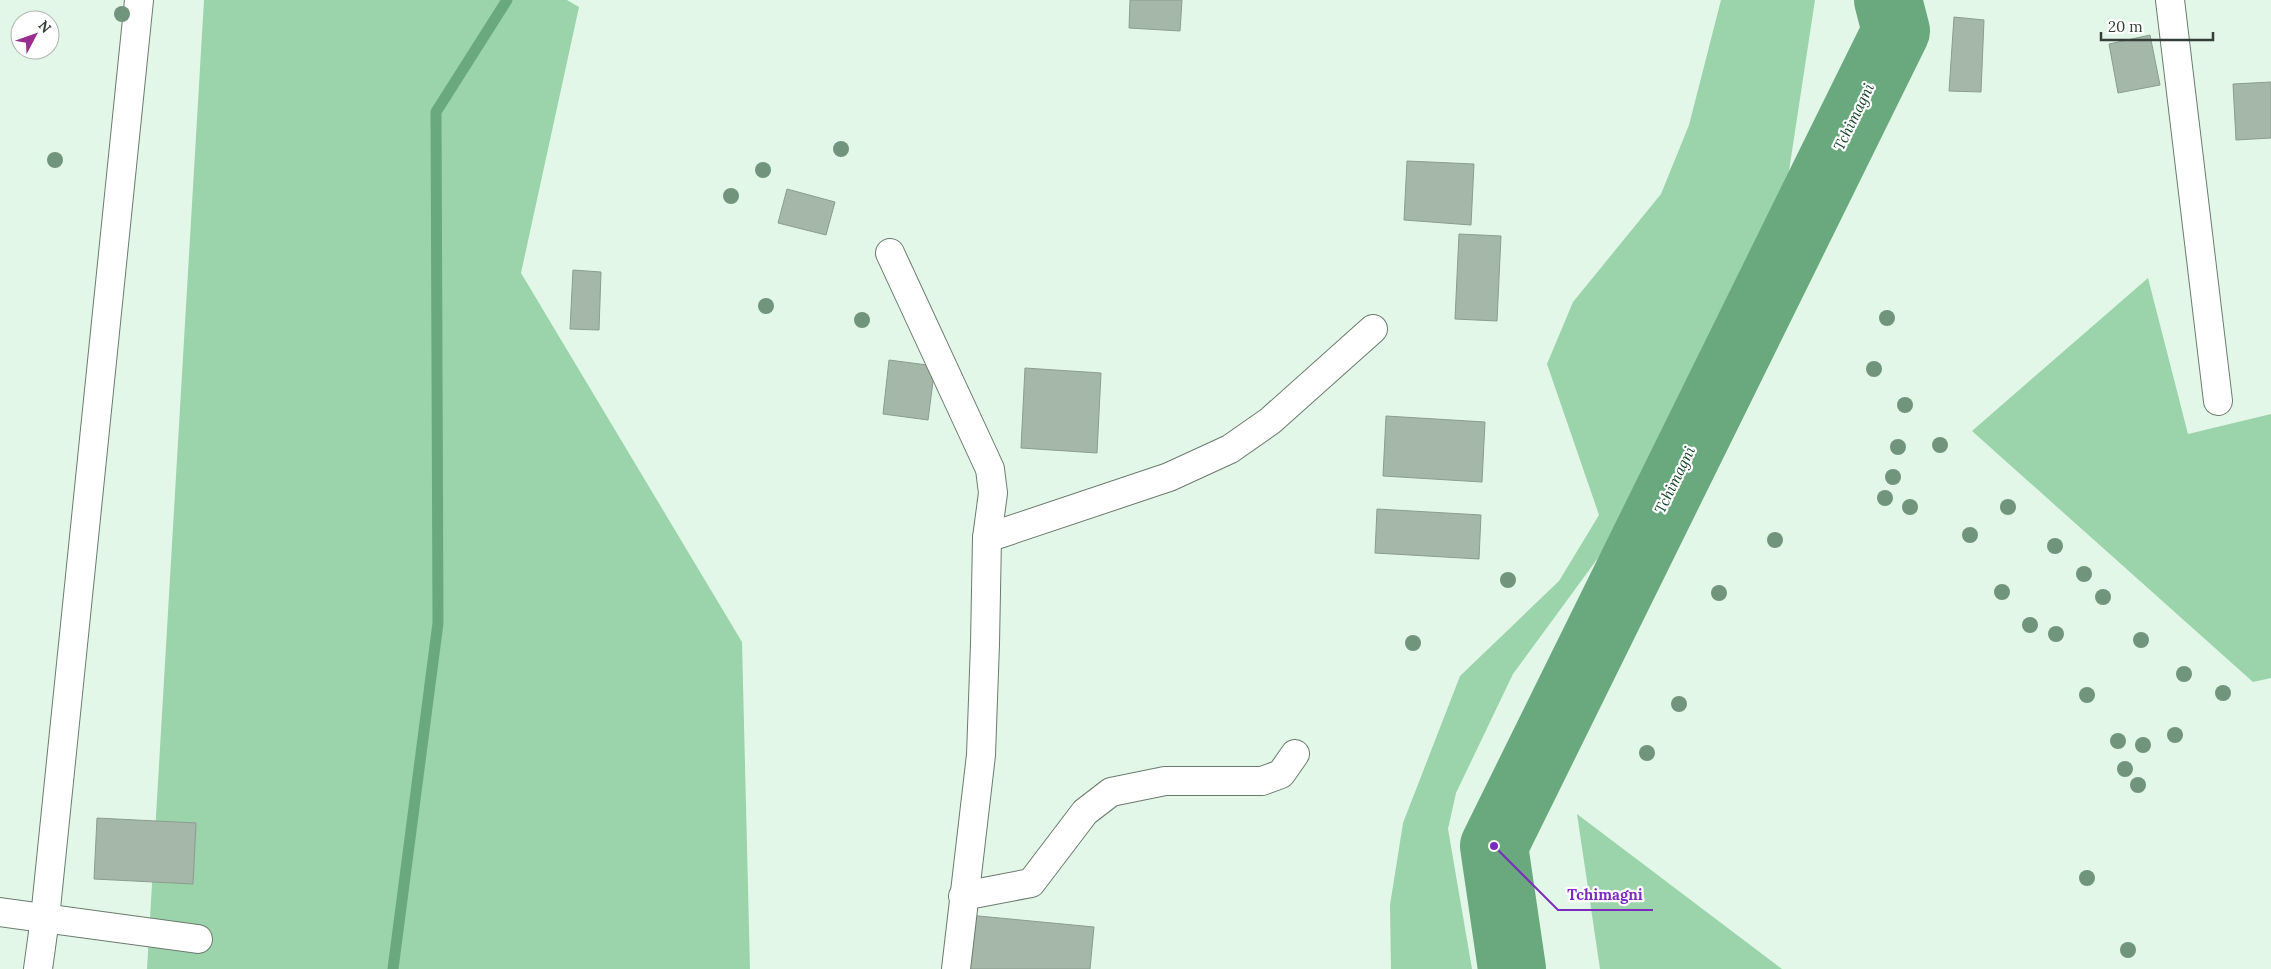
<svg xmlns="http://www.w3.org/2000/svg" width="2271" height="969" viewBox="0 0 2271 969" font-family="Lora,serif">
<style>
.green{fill:#9bd4aa}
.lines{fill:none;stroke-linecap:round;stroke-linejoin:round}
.stream{stroke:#6aa97d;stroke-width:11}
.river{stroke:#6aa97d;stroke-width:68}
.building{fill:#a4b7a8;stroke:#8b9d8f}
.minor-casing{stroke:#6a7b6e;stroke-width:30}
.minor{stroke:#fff;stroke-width:28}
.tree{fill:#71947d}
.labels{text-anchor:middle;stroke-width:4.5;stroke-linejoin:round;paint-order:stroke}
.water-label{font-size:15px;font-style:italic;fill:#114224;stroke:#fff}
.leader{fill:none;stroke:#7b2cbf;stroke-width:2}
.callout-dot{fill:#7b2cbf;stroke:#fff;stroke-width:2}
.callout-label{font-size:15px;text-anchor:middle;font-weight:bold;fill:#7b2cbf;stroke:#fff;stroke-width:4.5;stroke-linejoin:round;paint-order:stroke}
</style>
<rect width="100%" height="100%" fill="#e3f7e8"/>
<g class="green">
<polygon points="204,0 567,0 579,7 521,273 742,642 750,969 147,969"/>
<polygon points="1721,0 1815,0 1787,184 1653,483 1513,674 1456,793 1448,829 1472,969 1391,969 1390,905 1403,823 1460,676 1559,581 1599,515 1547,364 1573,302 1661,194 1689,125"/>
<polygon points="2148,278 2188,434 2271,414 2271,678 2253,682 1972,431"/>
<polygon points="1577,814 1782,969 1600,969"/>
</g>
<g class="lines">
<polyline class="stream" points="393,969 438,623 436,112 507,0"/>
<polyline class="river" points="1512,969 1494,846 1896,31 1888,0"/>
</g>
<g class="building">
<polygon points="1130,0 1182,0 1180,31 1129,28"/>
<polygon points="1954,17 1984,20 1981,92 1949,91"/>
<polygon points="2150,35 2160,85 2118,93 2109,44"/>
<polygon points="2271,82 2271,138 2236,140 2233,84"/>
<polygon points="1407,161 1474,164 1471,225 1404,220"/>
<polygon points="787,189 835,202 826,235 778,223"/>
<polygon points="1459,234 1501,236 1497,321 1455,319"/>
<polygon points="573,270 601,272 599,330 570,329"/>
<polygon points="889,360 935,366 928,420 883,414"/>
<polygon points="1025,368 1101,373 1097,453 1021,448"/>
<polygon points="1386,416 1485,422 1482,482 1383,476"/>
<polygon points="1377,509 1481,515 1479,559 1375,553"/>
<polygon points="97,818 196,823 193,884 94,879"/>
<polygon points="968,915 1094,927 1090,969 963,969"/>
</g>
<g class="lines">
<g class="minor-casing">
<g id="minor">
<polyline points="2170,0 2218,401"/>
<polyline points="890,253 990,469 993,493 987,538 985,644 981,755 956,969"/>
<polyline points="987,538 1169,477 1230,449 1270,421 1373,329"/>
<polyline points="963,896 1031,883 1085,812 1111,792 1165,781 1262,781 1281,774 1295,754"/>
<polyline points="0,912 198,939"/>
<polyline points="38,969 45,918 139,0"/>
</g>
</g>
<use href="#minor" class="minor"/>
</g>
<g class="tree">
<circle cx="122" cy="14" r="8"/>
<circle cx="841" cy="149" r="8"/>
<circle cx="55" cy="160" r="8"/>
<circle cx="763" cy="170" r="8"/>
<circle cx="731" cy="196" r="8"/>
<circle cx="766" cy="306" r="8"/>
<circle cx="1887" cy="318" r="8"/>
<circle cx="862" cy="320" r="8"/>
<circle cx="1874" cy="369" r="8"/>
<circle cx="1905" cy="405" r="8"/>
<circle cx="1940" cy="445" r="8"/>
<circle cx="1898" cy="447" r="8"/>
<circle cx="1893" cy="477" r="8"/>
<circle cx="1885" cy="498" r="8"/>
<circle cx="1910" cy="507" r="8"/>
<circle cx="2008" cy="507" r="8"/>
<circle cx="1970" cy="535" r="8"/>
<circle cx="1775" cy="540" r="8"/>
<circle cx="2055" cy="546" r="8"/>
<circle cx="2084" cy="574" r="8"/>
<circle cx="1508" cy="580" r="8"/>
<circle cx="2002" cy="592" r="8"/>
<circle cx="1719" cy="593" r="8"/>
<circle cx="2103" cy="597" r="8"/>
<circle cx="2030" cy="625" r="8"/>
<circle cx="2056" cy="634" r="8"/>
<circle cx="2141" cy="640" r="8"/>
<circle cx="1413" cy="643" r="8"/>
<circle cx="2184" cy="674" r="8"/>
<circle cx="2223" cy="693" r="8"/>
<circle cx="2087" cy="695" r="8"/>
<circle cx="1679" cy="704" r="8"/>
<circle cx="2175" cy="735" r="8"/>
<circle cx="2118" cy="741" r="8"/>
<circle cx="2143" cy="745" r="8"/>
<circle cx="1647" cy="753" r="8"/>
<circle cx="2125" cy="769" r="8"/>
<circle cx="2138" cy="785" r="8"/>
<circle cx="2087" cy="878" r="8"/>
<circle cx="2128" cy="950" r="8"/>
</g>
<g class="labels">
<g class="water-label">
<text transform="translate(1854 117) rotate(-64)" y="5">Tchimagni</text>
<text transform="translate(1675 480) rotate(-64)" y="5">Tchimagni</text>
</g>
</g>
<path class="leader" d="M1494 846L1558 910H1653"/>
<circle class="callout-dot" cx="1494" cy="846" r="5"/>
<g class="callout-label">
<text x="1605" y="900">Tchimagni</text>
</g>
<g transform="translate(35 35) rotate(49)"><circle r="24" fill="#ffffff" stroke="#afb2af"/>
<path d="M0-4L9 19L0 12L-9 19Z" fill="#9a2e8e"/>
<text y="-8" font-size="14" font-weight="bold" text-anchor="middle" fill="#363e38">N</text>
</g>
<path d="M2101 32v8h112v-8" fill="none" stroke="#363e38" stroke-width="2.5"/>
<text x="2108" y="32" font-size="15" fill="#363e38" stroke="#ffffff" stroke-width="4" paint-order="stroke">20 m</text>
</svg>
